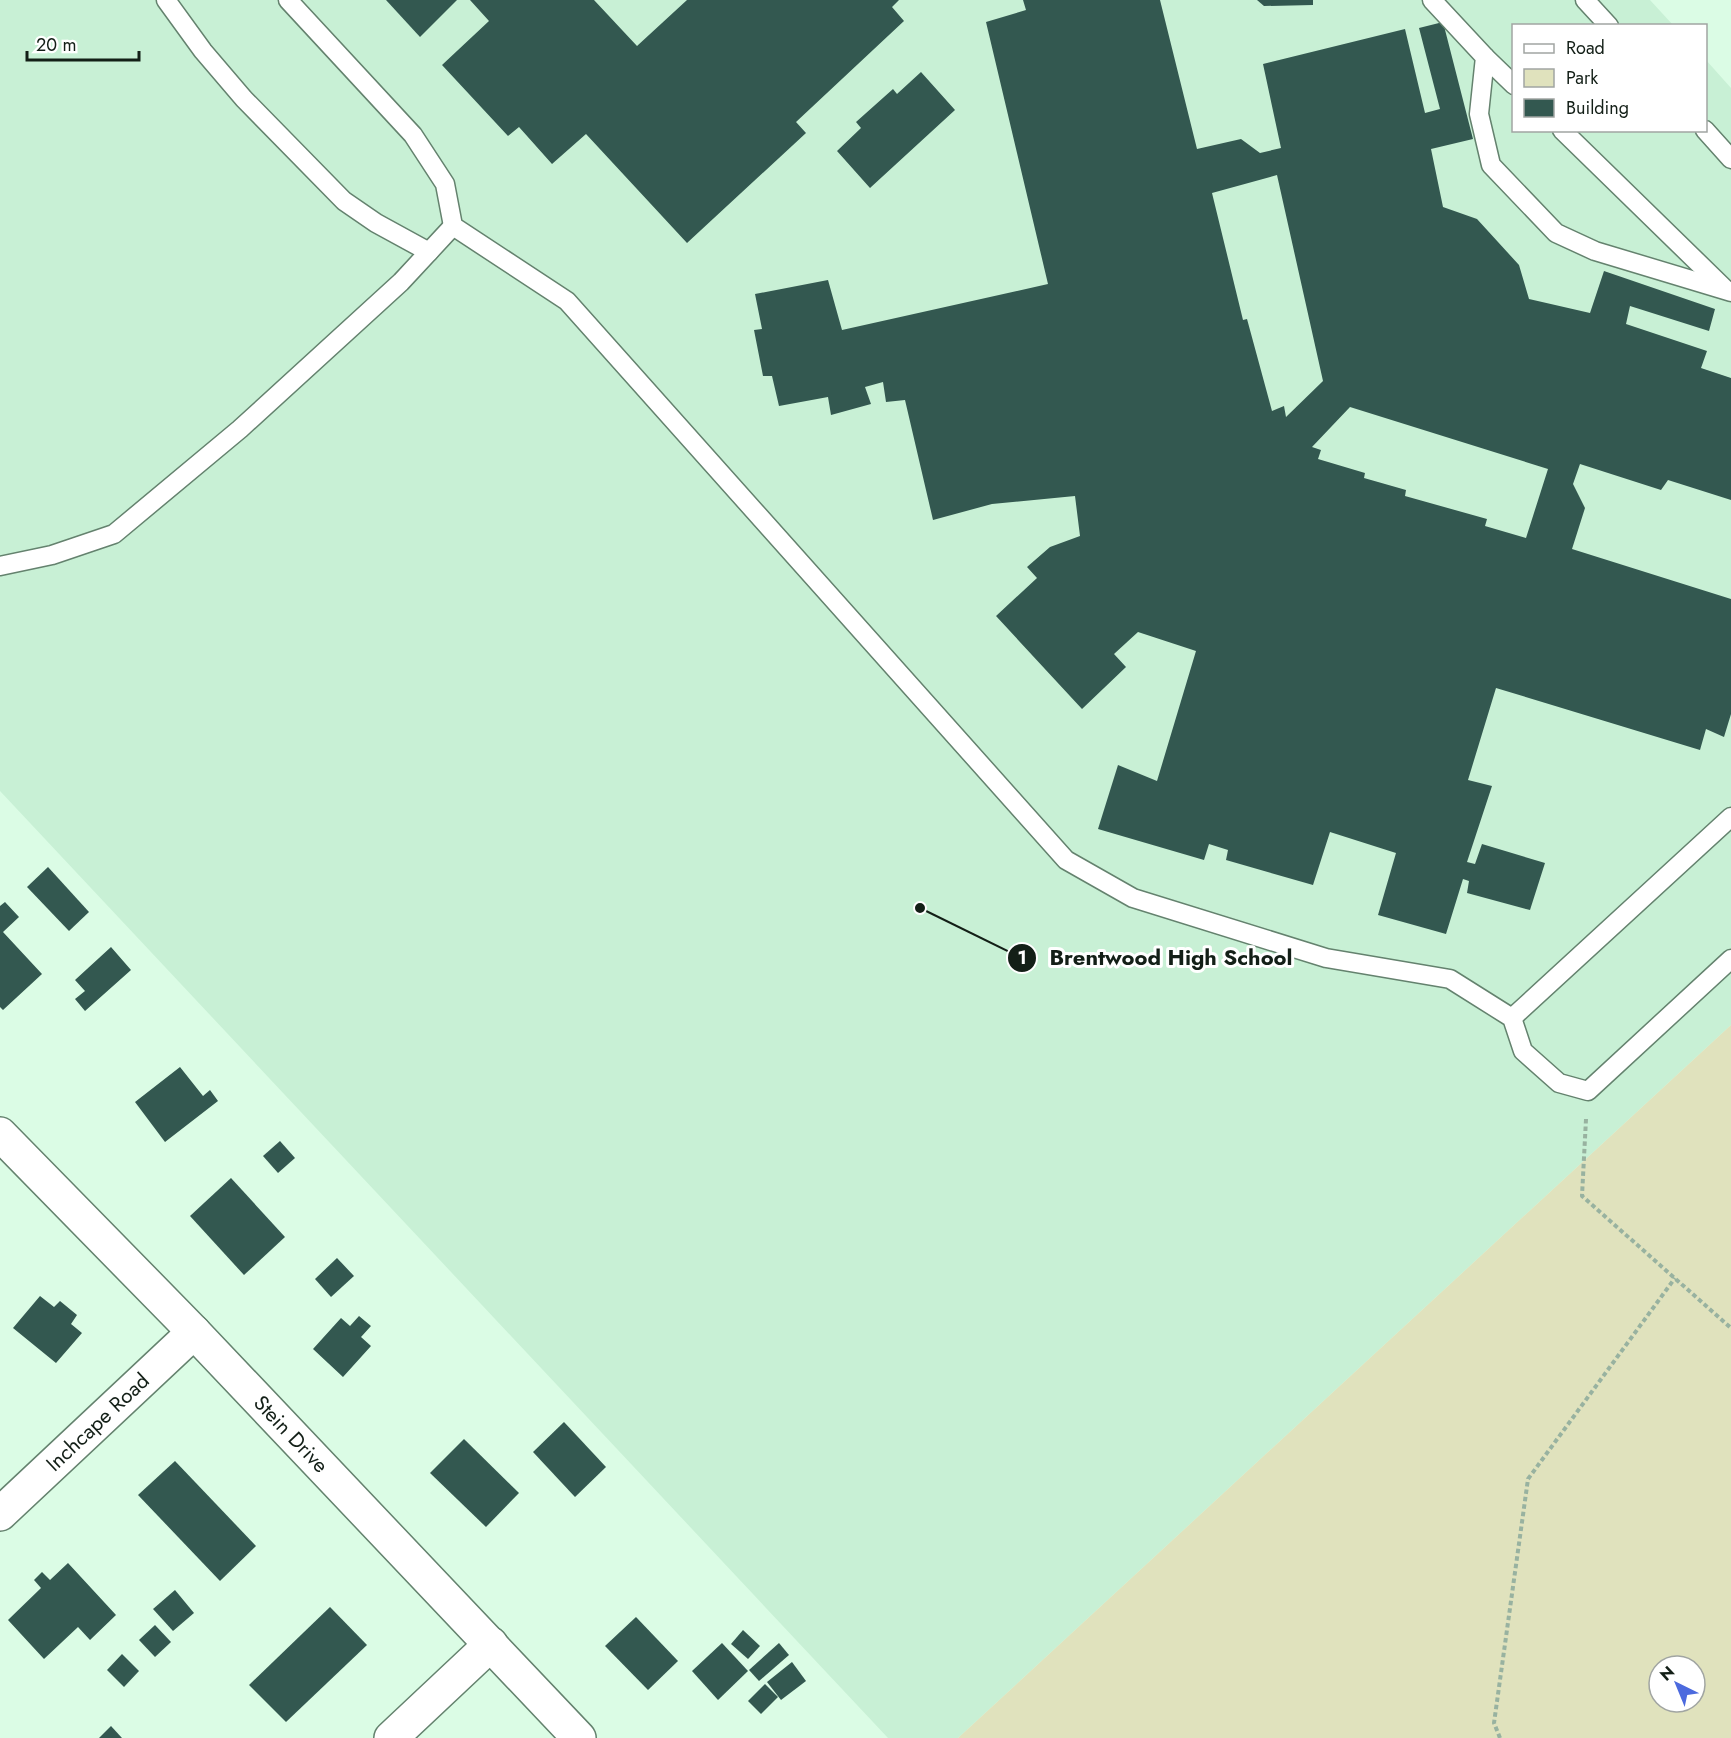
<svg xmlns="http://www.w3.org/2000/svg" width="1731" height="1738" viewBox="0 0 1731 1738" font-family="Jost,sans-serif">
<style>
.built{fill:#c8f0d5}
.green{fill:#e0e2bd;fill-rule:evenodd}
.building{fill:#335850;fill-rule:evenodd}
.lines{fill:none;stroke-linecap:round;stroke-linejoin:round}
.lane-casing{stroke:#64826e;stroke-width:21}
.street-casing{stroke:#64826e;stroke-width:36}
.path{stroke:#98b2a0;stroke-width:4;stroke-dasharray:4.5 3;stroke-linecap:butt}
.lane{stroke:#fff;stroke-width:18}
.street{stroke:#fff;stroke-width:33}
.labels{text-anchor:middle;stroke-width:6;stroke-linejoin:round;paint-order:stroke}
.street-label{font-size:21px;fill:#131f17;stroke:#fff}
.leader{fill:none;stroke:#131f17;stroke-width:2}
.callout-dot{fill:#131f17;stroke:#fff;stroke-width:2}
.mark-label{font-size:18px;text-anchor:middle;font-weight:bold;fill:#fff}
.callout-label{font-size:22px;text-anchor:middle;font-weight:bold;fill:#131f17;stroke:#fff;stroke-width:6;stroke-linejoin:round;paint-order:stroke}
</style>
<rect width="100%" height="100%" fill="#dbfce5"/>
<polygon class="built" points="0,0 1650,0 1673,25 1514,26 1514,130 1706,130 1706,60 1731,88 1731,1025 958,1738 888,1738 0,791"/>
<path class="green" d="M1731,1025v713h-773zM1659,1666h36v36h-36z"/>
<g class="building">
<polygon points="386,0 457,0 420,37"/>
<polygon points="470,0 594,0 637,46 687,0 899,0 892,7 904,21 796,122 806,133 687,243 586,134 552,164 519,127 508,136 442,65 489,21"/>
<path d="M1023,0h137l37,149 44,-10 19,14 21,-5 -18,-84 142,-35 20,84 15,-4 -21,-81 24,-6 30,117 -42,10 12,58 34,12 42,46 10,34 61,14 14,-42 111,38 -6,22 -79,-25 -4,18 81,27 -6,17 30,10v122l-63,-20 -7,10 -81,-26 -7,20 12,24 -13,41 159,50v115l-7,23 -18,-8 -6,21 -204,-62 -28,92 24,6 -25,76 8,2 7,-20 63,19 -15,47 -63,-17 2,-12 -6,-2 -17,55 -68,-19 18,-62 -66,-21 -17,53 -87,-25 2,-10 -19,-6 -5,16 -106,-31 20,-64 39,16 39,-130 -58,-19 -24,22 12,13 -44,42 -86,-93 41,-38 -10,-11 23,-20 30,-11 -5,-40 -83,8 -59,16 -28,-120 -19,2 -3,-20 -18,5 6,17 -40,11 -3,-18 -49,9 -7,-30h-9l-9,-46 8,-1 -7,-35 73,-14 14,50 206,-46 -62,-262 40,-12zM1277,175l46,206 -37,36 -2,-11 -12,5 -25,-92 -4,1 -31,-127zM1350,407l198,62 -22,69 -41,-12 2,-7 -82,-23 1,-6 -42,-12 1,-5 -47,-14 3,-9 -9,-3z"/>
<polygon points="1257,0 1313,0 1313,5 1264,6"/>
<polygon points="921,72 955,110 870,188 837,151 861,128 856,122 893,89 897,94"/>
<polygon points="48,867 89,912 69,931 27,887"/>
<polygon points="5,902 19,917 3,932 42,974 3,1010 0,1007 0,906"/>
<polygon points="111,947 131,970 85,1011 75,999 85,991 75,980"/>
<polygon points="180,1067 203,1096 210,1090 218,1101 165,1142 135,1102"/>
<polygon points="280,1141 295,1158 278,1173 263,1156"/>
<polygon points="231,1178 285,1237 244,1275 190,1216"/>
<polygon points="337,1258 354,1276 331,1297 315,1279"/>
<polygon points="40,1296 54,1307 60,1301 77,1315 71,1324 82,1333 56,1363 13,1328"/>
<polygon points="359,1316 371,1326 361,1337 371,1346 343,1377 313,1349 341,1318 350,1326"/>
<polygon points="564,1422 606,1467 575,1497 533,1452"/>
<polygon points="464,1439 519,1493 486,1527 430,1473"/>
<polygon points="175,1461 256,1546 220,1581 138,1495"/>
<polygon points="68,1563 116,1615 90,1640 78,1627 44,1659 8,1620 41,1588 34,1580 42,1572 50,1580"/>
<polygon points="175,1590 194,1613 173,1631 153,1609"/>
<polygon points="330,1607 367,1645 286,1722 249,1685"/>
<polygon points="636,1617 678,1661 648,1690 605,1646"/>
<polygon points="155,1625 171,1642 155,1657 139,1640"/>
<polygon points="743,1630 760,1646 748,1659 731,1644"/>
<polygon points="722,1643 748,1671 718,1700 692,1671"/>
<polygon points="779,1643 789,1655 759,1681 749,1670"/>
<polygon points="122,1654 139,1671 124,1687 107,1670"/>
<polygon points="792,1662 806,1681 781,1700 767,1682"/>
<polygon points="765,1684 778,1697 761,1714 748,1701"/>
<polygon points="111,1726 122,1738 99,1738"/>
</g>
<g class="lines">
<g class="lane-casing">
<g id="lane">
<polyline points="166,0 203,51 244,99 344,201 376,223 429,252"/>
<polyline points="288,0 413,135 445,184 453,226 567,301 1066,860 1133,898 1326,958 1450,979 1512,1018 1523,1051 1559,1083 1588,1091 1731,959"/>
<polyline points="1432,0 1485,57 1479,114 1491,165 1556,233 1595,251 1731,292"/>
<polyline points="1585,0 1609,26"/>
<polyline points="1485,57 1514,85"/>
<polyline points="1562,130 1725,289"/>
<polyline points="1705,130 1731,159"/>
<polyline points="0,566 52,555 114,534 240,429 401,282 453,226"/>
<polyline points="1512,1018 1731,817"/>
</g>
</g>
<g class="street-casing">
<g id="street">
<path id="s1" d="M0,1134l194,198 385,406"/>
<path id="s2" d="M0,1514l194,-182"/>
<polyline points="391,1738 491,1644"/>
</g>
</g>
<g class="path">
<polyline points="1586,1119 1582,1196 1731,1328"/>
<polyline points="1500,1738 1494,1723 1528,1479 1675,1278"/>
</g>
<use href="#lane" class="lane"/>
<use href="#street" class="street"/>
</g>
<g class="labels">
<g class="street-label">
<text dy="7" stroke="none"><textPath href="#s2" startOffset="134">Inchcape Road</textPath></text>
<text dy="7" stroke="none"><textPath href="#s1" startOffset="418">Stein Drive</textPath></text>
</g>
</g>
<path class="leader" d="M920 908L1022 958"/>
<g class="callout-dot">
<circle cx="920" cy="908" r="6"/>
<circle cx="1022" cy="958" r="15"/>
</g>
<g class="mark-label">
<text x="1022" y="964">1</text>
</g>
<g class="callout-label">
<text x="1171" y="965">Brentwood High School</text>
</g>
<rect x="1512" y="24" width="195" height="108" fill="#ffffff" stroke="#a1a5a2" stroke-width="1.5"/>
<rect x="1524" y="44" width="30" height="9" fill="#ffffff" stroke="#a1a5a2" stroke-width="1.5"/>
<text x="1566" y="54" font-size="18" fill="#131f17">Road</text>
<rect x="1524" y="69" width="30" height="18" fill="#e0e2bd" stroke="#a1a5a2" stroke-width="1.5"/>
<text x="1566" y="84" font-size="18" fill="#131f17">Park</text>
<rect x="1524" y="99" width="30" height="18" fill="#335850" stroke="#a1a5a2" stroke-width="1.5"/>
<text x="1566" y="114" font-size="18" fill="#131f17">Building</text>
<g transform="translate(1677 1684) rotate(317)"><circle r="28" fill="#ffffff" stroke="#a1a5a2" stroke-width="1.5"/>
<path d="M0-4.5L10 22L0 15L-10 22Z" fill="#4c6ade"/>
<text y="-9" font-size="16" font-weight="bold" text-anchor="middle" fill="#131f17">N</text>
</g>
<path d="M27 51v9h112v-9" fill="none" stroke="#131f17" stroke-width="3"/>
<text x="36" y="51" font-size="18" fill="#131f17" stroke="#ffffff" stroke-width="4.5" paint-order="stroke">20 m</text>
</svg>
